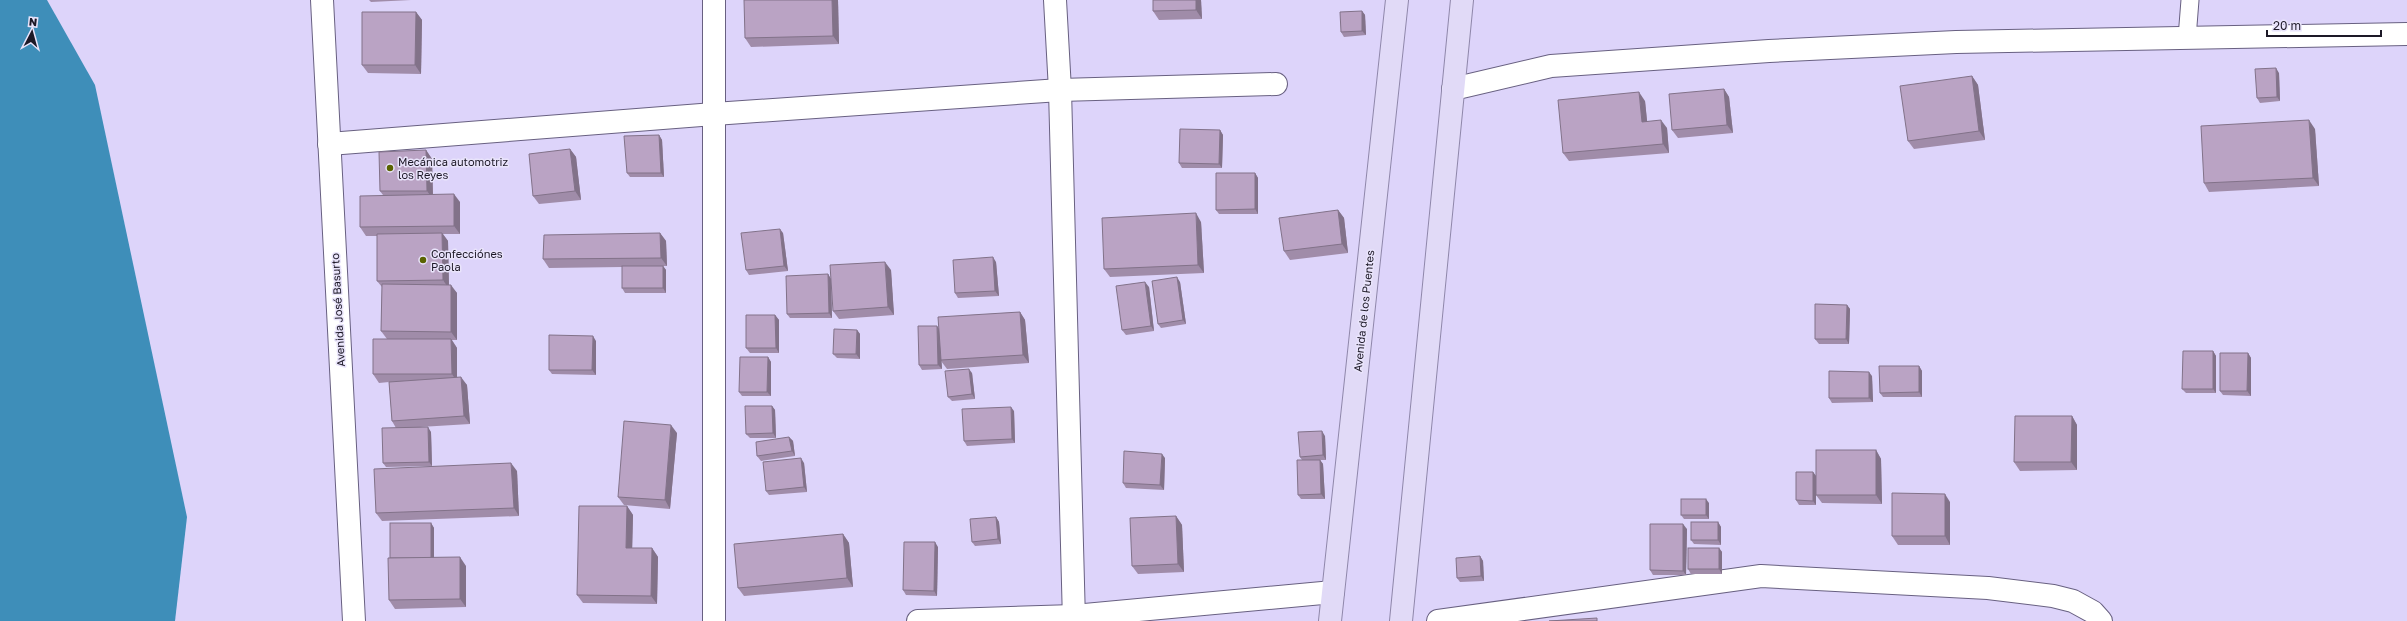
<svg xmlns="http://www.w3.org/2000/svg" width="2407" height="621" viewBox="0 0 2407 621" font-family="'Golos Text',sans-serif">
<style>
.water{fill:#3e8eb9}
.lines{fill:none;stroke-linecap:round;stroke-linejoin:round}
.lane-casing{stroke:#686081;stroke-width:19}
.street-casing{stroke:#686081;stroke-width:24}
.primary-casing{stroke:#8f87aa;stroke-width:24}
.lane{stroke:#fff;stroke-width:17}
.street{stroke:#fff;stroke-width:22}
.primary{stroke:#e1daf7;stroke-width:22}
.wall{fill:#a08ca9}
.shaded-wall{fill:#827289}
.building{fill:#baa3c4;stroke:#827289}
.poi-dot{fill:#5a6301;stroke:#e9e4fb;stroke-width:1.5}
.labels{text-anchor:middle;stroke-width:3;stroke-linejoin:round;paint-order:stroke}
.poi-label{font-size:11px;fill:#1d1927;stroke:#e9e4fb;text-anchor:start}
.street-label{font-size:11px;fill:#1d1927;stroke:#e9e4fb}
</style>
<rect width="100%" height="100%" fill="#ddd4fa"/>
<polygon class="water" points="0,0 47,0 95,85 187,517 175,621 0,621"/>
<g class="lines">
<g class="lane-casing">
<polyline id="lane" points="2187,38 2190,0"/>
</g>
<g class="street-casing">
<g id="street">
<polyline points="322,0 354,621"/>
<polyline points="714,0 714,621"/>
<polyline points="1055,0 1060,90 1074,621"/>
<polyline points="1453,89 1551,66 1769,51 1956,42 2407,34"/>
<polyline points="329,144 714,114 1060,90 1276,84"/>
<polyline points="918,621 1074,616 1333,592"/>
<polyline points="1438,621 1761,576 1988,588 2053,596 2073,601 2093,612 2101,621"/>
</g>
</g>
<g class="primary-casing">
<g id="primary">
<polyline points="1330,621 1397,0"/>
<polyline points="1401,621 1462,0"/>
</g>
</g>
<use href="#lane" class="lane"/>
<use href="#street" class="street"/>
<use href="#primary" class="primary"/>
</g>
<g class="wall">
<polygon points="369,0 411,0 371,2"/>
<polygon points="838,0 839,44 751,47 745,38"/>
<polygon points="1153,0 1201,0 1202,19 1159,20 1153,11"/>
<polygon points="1362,11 1365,15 1366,35 1344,37 1341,32"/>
<polygon points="416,12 422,20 421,74 368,73 362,65"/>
<polygon points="2279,73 2280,101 2260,103 2257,98"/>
<polygon points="1972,76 1978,85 1985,140 1914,149 1908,141"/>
<polygon points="1724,89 1729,97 1733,133 1678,138 1672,130"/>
<polygon points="1645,101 1647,121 1667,128 1669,153 1569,161 1563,153"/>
<polygon points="2315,129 2319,186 2209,192 2204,183"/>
<polygon points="1220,130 1223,135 1222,168 1182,168 1179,163"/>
<polygon points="659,135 662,140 664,177 630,177 627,173"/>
<polygon points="570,149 576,157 581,200 539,204 533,196"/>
<polygon points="426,150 432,159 433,194 460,202 460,234 443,234 448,241 449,285 457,293 457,340 452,340 457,348 457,377 467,385 470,424 420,427 431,432 432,466 386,467 383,463 396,428 392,421 389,382 379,383 373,374 387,339 381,331 382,287 377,281 377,236 366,236 360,227 383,195 380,191"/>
<polygon points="1255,173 1258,178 1258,214 1219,214 1216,210"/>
<polygon points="1338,210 1344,218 1348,253 1290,260 1284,251"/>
<polygon points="1201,222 1204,273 1110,277 1104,269"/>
<polygon points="660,233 666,241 667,266 663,266 666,270 666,293 625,293 622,288 622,267 549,268 543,259"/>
<polygon points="783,233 788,271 749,275 746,270"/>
<polygon points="996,262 999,296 958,298 955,293"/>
<polygon points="891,270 894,315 839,319 833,311"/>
<polygon points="828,274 831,279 832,318 790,318 787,314"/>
<polygon points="1180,282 1186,324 1161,328 1158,324"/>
<polygon points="1149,287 1154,331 1126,335 1122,330"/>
<polygon points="1847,305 1850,309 1849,344 1819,344 1815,339"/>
<polygon points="1020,312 1025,320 1029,363 947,369 941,361 942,369 922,370 919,365 939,329"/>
<polygon points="775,315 779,320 779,353 750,353 746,348"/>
<polygon points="857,330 860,334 860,359 837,358 833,354"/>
<polygon points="596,341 596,375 552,374 549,370"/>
<polygon points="2213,351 2216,356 2216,393 2186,393 2182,389"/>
<polygon points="2248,353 2251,358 2251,396 2223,395 2220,391"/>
<polygon points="768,357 771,362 771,396 742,396 739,392"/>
<polygon points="1919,366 1922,371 1922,397 1883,397 1880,393"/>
<polygon points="972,373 975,399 952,401 948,397"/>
<polygon points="1872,376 1873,402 1832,403 1829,398"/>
<polygon points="772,406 775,410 776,438 750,438 746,434"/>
<polygon points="1014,411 1015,443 967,446 964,441"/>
<polygon points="2072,416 2077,425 2077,470 2020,471 2014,462"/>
<polygon points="677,433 670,509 624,505 618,497"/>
<polygon points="1325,436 1326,460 1320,460 1323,464 1325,499 1301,499 1298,495 1302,460 1300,457"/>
<polygon points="789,437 793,441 795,456 761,461 757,456"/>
<polygon points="1876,450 1881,459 1882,504 1822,503 1816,495 1816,505 1799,505 1796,500 1813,472 1816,476"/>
<polygon points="1165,458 1164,490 1126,488 1123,483"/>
<polygon points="804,463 807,492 769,495 766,491"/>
<polygon points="517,471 519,516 382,521 376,513"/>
<polygon points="1950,502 1950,545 1898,545 1892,536"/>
<polygon points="1709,503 1709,519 1684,519 1681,515"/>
<polygon points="627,506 633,515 632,548 652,548 658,557 657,604 583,603 577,595"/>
<polygon points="1176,516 1182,525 1184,572 1138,574 1132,566"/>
<polygon points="996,517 999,522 1001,544 975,546 972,542"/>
<polygon points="1718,522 1721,527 1721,545 1694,544 1691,540"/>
<polygon points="431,523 434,528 434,558 466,566 466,607 395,609 389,600 390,558"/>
<polygon points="1687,529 1686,575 1653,575 1650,570"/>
<polygon points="843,534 849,543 853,587 744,596 738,588"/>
<polygon points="938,547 937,596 906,595 903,590"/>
<polygon points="1719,548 1722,552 1722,574 1691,574 1688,569"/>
<polygon points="1480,556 1483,561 1484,581 1460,582 1457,578"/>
</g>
<g class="shaded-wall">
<polygon points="832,0 838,0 839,44 833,36"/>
<polygon points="1196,0 1201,0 1202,19 1196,10"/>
<polygon points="1362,11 1365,15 1366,35 1362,31"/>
<polygon points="416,12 422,20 421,74 415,65"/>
<polygon points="2276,68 2279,73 2280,101 2277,97"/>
<polygon points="1972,76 1978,85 1985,140 1979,131"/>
<polygon points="1724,89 1729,97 1733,133 1727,125"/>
<polygon points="1639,92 1645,101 1648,130 1642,122"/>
<polygon points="1661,120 1667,128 1669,153 1663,144"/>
<polygon points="2309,120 2315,129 2319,186 2313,178"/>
<polygon points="1220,130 1223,135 1222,168 1219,164"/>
<polygon points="659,135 662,140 664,177 661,173"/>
<polygon points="570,149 576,157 581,200 575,191"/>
<polygon points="426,150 432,159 433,199 427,191"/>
<polygon points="1255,173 1258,178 1258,214 1255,209"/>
<polygon points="454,194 460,202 460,234 454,226"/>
<polygon points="1338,210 1344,218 1348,253 1342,244"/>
<polygon points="1196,213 1201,222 1204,273 1198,265"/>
<polygon points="780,229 783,233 788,271 784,266"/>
<polygon points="442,233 448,241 449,289 443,280"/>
<polygon points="660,233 666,241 667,266 661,258"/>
<polygon points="993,257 996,262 999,296 995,291"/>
<polygon points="885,262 891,270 894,315 888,307"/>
<polygon points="663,266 666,270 666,293 663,288"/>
<polygon points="828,274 831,279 832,318 829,313"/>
<polygon points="1177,277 1180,282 1186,324 1183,320"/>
<polygon points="1145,282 1149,287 1154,331 1151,326"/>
<polygon points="451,285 457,293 457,340 451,332"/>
<polygon points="1847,305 1850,309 1849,344 1846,339"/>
<polygon points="1020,312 1025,320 1029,363 1023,355"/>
<polygon points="775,315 779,320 779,353 776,348"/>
<polygon points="937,326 940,330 942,369 938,365"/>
<polygon points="857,330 860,334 860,359 856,354"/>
<polygon points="593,336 596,341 596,375 592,370"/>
<polygon points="451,339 457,348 457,382 452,374"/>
<polygon points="2213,351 2216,356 2216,393 2213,389"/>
<polygon points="2248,353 2251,358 2251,396 2247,391"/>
<polygon points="768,357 771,362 771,396 767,392"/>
<polygon points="1919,366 1922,371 1922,397 1919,392"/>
<polygon points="969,369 972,373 975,399 972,394"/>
<polygon points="1869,372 1872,376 1873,402 1869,398"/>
<polygon points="461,377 467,385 470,424 464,416"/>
<polygon points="772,406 775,410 776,438 773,433"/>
<polygon points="1011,407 1014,411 1015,443 1012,439"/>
<polygon points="2072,416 2077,425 2077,470 2071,462"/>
<polygon points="671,425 677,433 670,509 665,500"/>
<polygon points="428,427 431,432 432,466 429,462"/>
<polygon points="1322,431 1325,436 1326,460 1323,455"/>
<polygon points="789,437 793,441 795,456 792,451"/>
<polygon points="1876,450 1881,459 1882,504 1876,495"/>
<polygon points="1162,454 1165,458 1164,490 1160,485"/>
<polygon points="801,458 804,463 807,492 804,487"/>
<polygon points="1320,460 1323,464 1325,499 1321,494"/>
<polygon points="511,463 517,471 519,516 514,508"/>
<polygon points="1813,472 1816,476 1816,505 1813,501"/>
<polygon points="1945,494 1950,502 1950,545 1945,536"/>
<polygon points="1706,499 1709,503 1709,519 1706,515"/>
<polygon points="627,506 633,515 632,557 626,548"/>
<polygon points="1176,516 1182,525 1184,572 1178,564"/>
<polygon points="996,517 999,522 1001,544 998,539"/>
<polygon points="1718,522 1721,527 1721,545 1718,540"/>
<polygon points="431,523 434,528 434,564 431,560"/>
<polygon points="1683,524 1687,529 1686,575 1683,571"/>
<polygon points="843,534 849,543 853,587 847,578"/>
<polygon points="935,542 938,547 937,596 934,591"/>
<polygon points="652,548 658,557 657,604 651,596"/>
<polygon points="1719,548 1722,552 1722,574 1719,569"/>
<polygon points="1480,556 1483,561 1484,581 1481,576"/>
<polygon points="460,557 466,566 466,607 460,599"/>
</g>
<g class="building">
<polygon points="744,0 832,0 833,36 745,38"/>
<polygon points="1153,0 1196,0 1196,10 1153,11"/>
<polygon points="1362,11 1362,31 1341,32 1340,12"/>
<polygon points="362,12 416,12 415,65 362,65"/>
<polygon points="2276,68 2277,97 2257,98 2255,69"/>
<polygon points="1972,76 1979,131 1908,141 1900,86"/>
<polygon points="1724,89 1727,125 1672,130 1669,94"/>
<polygon points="1639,92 1642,122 1661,120 1663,144 1563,153 1558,100"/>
<polygon points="2309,120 2313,178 2204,183 2201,126"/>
<polygon points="1180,129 1220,130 1219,164 1179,163"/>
<polygon points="659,135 661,173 627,173 624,136"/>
<polygon points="570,149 575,191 533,196 529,154"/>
<polygon points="426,150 427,191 380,191 379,152"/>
<polygon points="1216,173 1255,173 1255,209 1216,210"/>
<polygon points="454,194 454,226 360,227 360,196"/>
<polygon points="1338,210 1342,244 1284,251 1279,218"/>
<polygon points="1196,213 1198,265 1104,269 1102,218"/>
<polygon points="780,229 784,266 746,270 741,233"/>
<polygon points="442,233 443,280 377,281 377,234"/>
<polygon points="660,233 661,258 543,259 544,235"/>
<polygon points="993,257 995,291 955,293 953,260"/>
<polygon points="885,262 888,307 833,311 830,265"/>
<rect x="622" y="266" width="41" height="22"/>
<polygon points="828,274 829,313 787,314 786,276"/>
<polygon points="1177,277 1183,320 1158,324 1152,281"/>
<polygon points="1145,282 1151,326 1122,330 1116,286"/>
<polygon points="382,284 451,285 451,332 381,331"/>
<polygon points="1815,304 1847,305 1846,339 1815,339"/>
<polygon points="1020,312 1023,355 941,360 938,317"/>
<polygon points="746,315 775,315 776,348 746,348"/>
<polygon points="918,326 937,326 938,365 919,365"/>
<polygon points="834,329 857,330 856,354 833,354"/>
<polygon points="549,335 593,336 592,370 549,370"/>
<polygon points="373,339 451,339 452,374 373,374"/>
<polygon points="2183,351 2213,351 2213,389 2182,389"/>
<polygon points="2220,353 2248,353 2247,391 2220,391"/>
<polygon points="740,357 768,357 767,392 739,392"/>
<polygon points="1879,366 1919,366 1919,392 1880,393"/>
<polygon points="969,369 972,394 948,397 945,371"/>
<polygon points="1829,371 1869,372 1869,398 1829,398"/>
<polygon points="461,377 464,416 392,421 389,382"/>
<polygon points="745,406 772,406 773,433 746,434"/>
<polygon points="1011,407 1012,439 964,441 962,409"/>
<polygon points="2015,416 2072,416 2071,462 2014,462"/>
<polygon points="624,421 671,425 665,500 618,497"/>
<polygon points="428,427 429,462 383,463 382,428"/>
<polygon points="1322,431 1323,455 1300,457 1298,432"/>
<polygon points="789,437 792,451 757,456 756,442"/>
<rect x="1816" y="450" width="60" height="45"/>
<polygon points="1124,451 1162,454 1160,485 1123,483"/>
<polygon points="801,458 804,487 766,491 763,462"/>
<polygon points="1297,460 1320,460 1321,494 1298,495"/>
<polygon points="511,463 514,508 376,513 374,469"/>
<polygon points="1796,472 1813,472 1813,501 1796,500"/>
<polygon points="1892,493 1945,494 1945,536 1892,536"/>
<rect x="1681" y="499" width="25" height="16"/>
<polygon points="579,506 627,506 626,548 652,548 651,596 577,595"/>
<polygon points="1176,516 1178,564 1132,566 1130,518"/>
<polygon points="996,517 998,539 972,542 970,519"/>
<rect x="1691" y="522" width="27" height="18"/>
<rect x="390" y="523" width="41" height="35"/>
<polygon points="1650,524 1683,524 1683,571 1650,570"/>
<polygon points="843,534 847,578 738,588 734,544"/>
<polygon points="904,542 935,542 934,591 903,590"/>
<rect x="1688" y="548" width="31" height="21"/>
<polygon points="1480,556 1481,576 1457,578 1456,558"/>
<polygon points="460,557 460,599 389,600 388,558"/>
<polygon points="1597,618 1597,621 1549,621"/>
</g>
<g class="poi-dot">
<circle cx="390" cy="168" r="4"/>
<circle cx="423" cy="260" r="4"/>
</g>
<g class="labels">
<g class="poi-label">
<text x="398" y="166">Mecánica automotriz<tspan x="398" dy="13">los Reyes</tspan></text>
<text x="431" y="258">Confecciónes<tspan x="431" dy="13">Paola</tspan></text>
</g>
<g class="street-label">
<text transform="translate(338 310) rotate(-93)" y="4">Avenida José Basurto</text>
<text transform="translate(1364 311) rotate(-84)" y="4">Avenida de los Puentes</text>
</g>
</g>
<g transform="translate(32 32) rotate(6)" stroke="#e9e4fb" stroke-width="3" paint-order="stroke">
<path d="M0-3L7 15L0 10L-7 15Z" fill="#1d1927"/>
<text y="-6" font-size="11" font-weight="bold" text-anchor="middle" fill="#1d1927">N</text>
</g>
<path d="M2267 30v6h114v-6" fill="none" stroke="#1d1927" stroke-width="2"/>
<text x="2273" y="30" font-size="12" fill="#1d1927" stroke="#e9e4fb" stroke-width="3" paint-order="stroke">20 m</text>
</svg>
